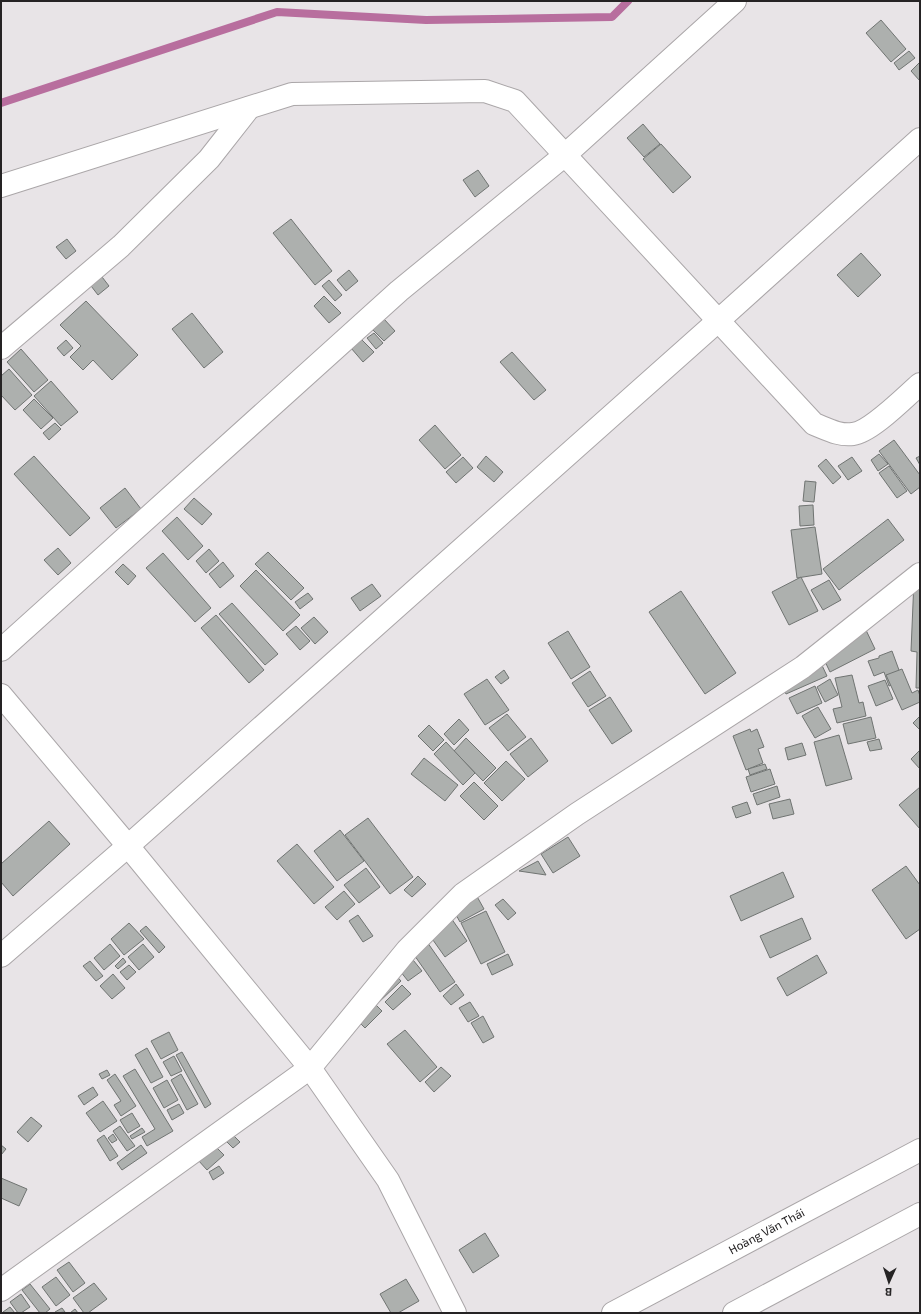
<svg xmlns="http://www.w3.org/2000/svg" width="921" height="1314" viewBox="0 0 921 1314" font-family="'Exo 2',sans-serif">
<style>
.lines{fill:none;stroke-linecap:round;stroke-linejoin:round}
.stream{stroke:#b86e9e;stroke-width:8}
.building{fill:#adb0ae;stroke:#707472}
.minor-casing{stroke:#aaa6a8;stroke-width:24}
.major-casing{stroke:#aaa6a8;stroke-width:24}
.minor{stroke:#fff;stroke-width:22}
.major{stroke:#fff;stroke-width:22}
.labels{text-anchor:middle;stroke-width:3.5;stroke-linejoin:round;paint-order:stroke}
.street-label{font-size:12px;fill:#252324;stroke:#e8e4e7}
</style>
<rect width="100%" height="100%" fill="#e8e4e7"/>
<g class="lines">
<polyline class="stream" points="1,103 277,12 426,20 612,17 628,1"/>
</g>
<g class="building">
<polygon points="881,20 906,49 891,62 866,33"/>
<polygon points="909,51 915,58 899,70 894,63"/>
<polygon points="920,62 920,81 911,71"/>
<polygon points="643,124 660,144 644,157 627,138"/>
<polygon points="661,144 691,177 673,193 643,159"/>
<polygon points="478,170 489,186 475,197 463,180"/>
<polygon points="291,219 332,271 315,285 273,233"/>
<polygon points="67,239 76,251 66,259 56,247"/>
<polygon points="861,253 881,275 858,297 837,275"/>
<polygon points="349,270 358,281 346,291 337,280"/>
<polygon points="99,273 109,286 98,295 88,282"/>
<polygon points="329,280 342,295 335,301 322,286"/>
<polygon points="324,296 341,313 329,323 314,306"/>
<polygon points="86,301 138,355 112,380 93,360 83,370 70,357 81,346 60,325"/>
<polygon points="192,313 223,352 204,368 172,329"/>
<polygon points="384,319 395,331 384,341 373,330"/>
<polygon points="374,333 383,343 376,349 367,338"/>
<polygon points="361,339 374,352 363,362 351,348"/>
<polygon points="66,340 73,348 64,356 57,348"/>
<polygon points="21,349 48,380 34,392 7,362"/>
<polygon points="512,352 546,390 534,400 500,362"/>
<polygon points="9,369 32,395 15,410 1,395 1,376"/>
<polygon points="51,381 78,412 61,426 34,396"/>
<polygon points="34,399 53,418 41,429 23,410"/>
<polygon points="55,423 61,429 49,440 43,433"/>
<polygon points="435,425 461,455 445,469 419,440"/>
<polygon points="894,440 920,475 920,487 911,494 879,451"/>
<polygon points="879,454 888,464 878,471 871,460"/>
<polygon points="34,456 90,518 70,536 14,474"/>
<polygon points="486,456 503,472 494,482 477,467"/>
<polygon points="920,456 920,465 916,458"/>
<polygon points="463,457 473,468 456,483 446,472"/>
<polygon points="852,457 862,471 848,480 838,466"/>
<polygon points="826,459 841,477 833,484 818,466"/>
<polygon points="889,466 907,491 897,498 879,473"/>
<polygon points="805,481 816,482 814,502 803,501"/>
<polygon points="125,488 141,509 116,528 100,508"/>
<polygon points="194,498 212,514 202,525 184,509"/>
<polygon points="813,505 814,525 800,526 799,506"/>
<polygon points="177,517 203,546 188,560 162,531"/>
<polygon points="888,519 904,540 839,590 823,569"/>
<polygon points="815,527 822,574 797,578 791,530"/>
<polygon points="58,548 71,563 58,575 44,560"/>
<polygon points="209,549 219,561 206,573 196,561"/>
<polygon points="268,552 304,588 291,600 255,564"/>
<polygon points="163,553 211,608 195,622 146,568"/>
<polygon points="223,562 234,576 220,588 209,574"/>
<polygon points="123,564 136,576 128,585 115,572"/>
<polygon points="256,570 300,615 283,631 240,586"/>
<polygon points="801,577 818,611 789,625 772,592"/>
<polygon points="829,580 841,600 823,610 811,590"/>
<polygon points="914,580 920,580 920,688 916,688 917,652 911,651"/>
<polygon points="372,584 381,596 360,611 351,598"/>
<polygon points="681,591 736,673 705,694 649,612"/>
<polygon points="308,593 313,599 300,609 295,602"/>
<polygon points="232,603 278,654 265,665 219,614"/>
<polygon points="216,615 264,670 249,683 201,628"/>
<polygon points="314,617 328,632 315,644 301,628"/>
<polygon points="296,626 310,641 300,650 286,634"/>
<polygon points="865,628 875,649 830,672 820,651"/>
<polygon points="568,631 590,667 571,679 548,643"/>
<polygon points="892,651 903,681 889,686 884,672 874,676 868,661 879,658 879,656"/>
<polygon points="819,659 827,676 786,694 778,677"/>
<polygon points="902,669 912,693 918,690 920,696 920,702 902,710 886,675"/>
<polygon points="504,670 509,678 501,684 495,677"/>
<polygon points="590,671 606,696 588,707 572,683"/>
<polygon points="852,675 859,703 863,702 866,716 837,723 833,709 842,707 835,678"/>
<polygon points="487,679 509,710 485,725 464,694"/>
<polygon points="830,679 838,695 825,702 817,687"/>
<polygon points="885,680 893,699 876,706 868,686"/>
<polygon points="815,686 822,703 797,714 789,698"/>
<polygon points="610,697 632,731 612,744 589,710"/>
<polygon points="818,707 831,729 815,738 802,716"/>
<polygon points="507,714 526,737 508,751 489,728"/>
<polygon points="920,716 920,730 913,723"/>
<polygon points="871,717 876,738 848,744 843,724"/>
<polygon points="459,719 469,730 454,745 444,734"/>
<polygon points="429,725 444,740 433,751 418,736"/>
<polygon points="750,729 751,732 757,729 764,747 758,749 763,763 746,770 733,736"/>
<polygon points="839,735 852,779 826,786 814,742"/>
<polygon points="466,738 496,768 483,781 454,751"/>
<polygon points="531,738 548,761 528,777 510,754"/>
<polygon points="879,739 882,749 870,751 867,742"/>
<polygon points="446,742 475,773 463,785 434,754"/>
<polygon points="802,743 806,755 788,760 785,748"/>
<polygon points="920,750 920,769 911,759"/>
<polygon points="424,758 458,785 445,801 411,774"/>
<polygon points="506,761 525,779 502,801 484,783"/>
<polygon points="765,764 767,769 750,775 748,769"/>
<polygon points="770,769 775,784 751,792 746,777"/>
<polygon points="474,782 498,806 484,820 460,796"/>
<polygon points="777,786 780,797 757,805 753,794"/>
<polygon points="920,787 920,829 899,805"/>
<polygon points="790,799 794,814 773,819 769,804"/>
<polygon points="747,802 751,813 736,818 732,807"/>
<polygon points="368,818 413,877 390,894 345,835"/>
<polygon points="49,821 70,844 13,896 1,882 1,864"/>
<polygon points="340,830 364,861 337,881 314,851"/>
<polygon points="568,837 580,856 553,873 541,854"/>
<polygon points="297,844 334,887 314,904 277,861"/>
<polygon points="538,861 546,875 519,871"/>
<polygon points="906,866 920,885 920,929 906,939 872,890"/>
<polygon points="366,868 380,887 359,903 344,885"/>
<polygon points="783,872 794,897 741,921 730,896"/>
<polygon points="418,876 426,884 412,897 404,890"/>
<polygon points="470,884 484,909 460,922 446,897"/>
<polygon points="344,891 355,904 337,920 325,907"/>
<polygon points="503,899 516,913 508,920 495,905"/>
<polygon points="486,911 505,952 481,964 461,923"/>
<polygon points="358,915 373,936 363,942 349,921"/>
<polygon points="451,918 467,941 445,957 428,933"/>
<polygon points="802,918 811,939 770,958 760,936"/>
<polygon points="129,923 144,939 124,955 111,939"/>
<polygon points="146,926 165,947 159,953 140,931"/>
<polygon points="425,939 455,982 440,992 410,949"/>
<polygon points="110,944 120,956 104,970 94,958"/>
<polygon points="143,944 154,957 139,970 128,957"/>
<polygon points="508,954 513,965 492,975 487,964"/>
<polygon points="409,955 422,971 408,981 396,966"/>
<polygon points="817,955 827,973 787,996 777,978"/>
<polygon points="123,958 126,962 118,969 115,966"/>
<polygon points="90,961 103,976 96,981 83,966"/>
<polygon points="129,965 136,972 127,980 120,972"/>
<polygon points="391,970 401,981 378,1003 368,992"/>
<polygon points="113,974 125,988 112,999 100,986"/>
<polygon points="456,984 464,995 451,1005 443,996"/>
<polygon points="402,985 411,994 393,1010 385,1002"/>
<polygon points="366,995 382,1011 365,1028 349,1012"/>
<polygon points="470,1002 479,1016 468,1022 459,1008"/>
<polygon points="483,1016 494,1037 483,1043 471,1023"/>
<polygon points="405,1030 437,1067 420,1082 387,1044"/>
<polygon points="169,1032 178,1050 161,1059 151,1041"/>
<polygon points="147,1048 163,1077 151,1083 135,1055"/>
<polygon points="182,1052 211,1104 205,1108 176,1055"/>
<polygon points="174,1056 182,1071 171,1076 163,1062"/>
<polygon points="441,1067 451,1076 434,1092 425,1082"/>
<polygon points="135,1069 173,1131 147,1146 142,1137 155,1129 123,1076"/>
<polygon points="107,1070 110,1075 102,1079 99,1074"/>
<polygon points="115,1074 136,1106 121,1116 114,1105 121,1101 107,1080"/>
<polygon points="181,1074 198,1104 187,1110 171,1080"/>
<polygon points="167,1080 178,1100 164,1108 153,1088"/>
<polygon points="93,1087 98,1095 84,1105 78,1096"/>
<polygon points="103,1101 117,1121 100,1132 86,1113"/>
<polygon points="179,1104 184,1113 172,1120 167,1110"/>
<polygon points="132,1113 140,1126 128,1133 120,1120"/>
<polygon points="31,1117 42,1126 28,1142 17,1132"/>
<polygon points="120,1126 135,1146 127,1151 113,1131"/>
<polygon points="142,1128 145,1132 132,1139 130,1136"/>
<polygon points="113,1134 117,1140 112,1143 108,1138"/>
<polygon points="104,1135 118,1156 110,1161 97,1140"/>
<polygon points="233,1135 240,1142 233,1148 226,1141"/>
<polygon points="1,1145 6,1149 1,1155"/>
<polygon points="141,1145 147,1153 122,1170 117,1163"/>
<polygon points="215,1146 224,1155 207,1170 198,1160"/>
<polygon points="219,1166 224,1173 213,1180 209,1172"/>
<polygon points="1,1178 27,1189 19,1206 1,1198"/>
<polygon points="485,1233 499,1256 473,1273 459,1250"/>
<polygon points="69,1262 85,1283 73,1292 57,1270"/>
<polygon points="56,1277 70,1295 56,1306 42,1287"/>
<polygon points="406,1279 419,1301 398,1313 391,1313 380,1294"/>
<polygon points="94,1283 107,1299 88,1313 84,1313 73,1298"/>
<polygon points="30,1284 50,1309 45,1313 40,1313 22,1290"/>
<polygon points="21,1294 30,1307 21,1313 18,1313 10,1302"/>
<polygon points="10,1307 15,1313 4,1313 3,1312"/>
<polygon points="62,1308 65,1312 56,1313 55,1312"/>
<polygon points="75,1309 78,1313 70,1313"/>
</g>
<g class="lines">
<g class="minor-casing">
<g id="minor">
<path d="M1,186l291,-92 193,-3 30,10 299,323c13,5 25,12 39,10 18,-2 52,-37 67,-50"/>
<polyline points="1,348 121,246 209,159 249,108"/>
<polyline points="1,650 399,291 565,155 735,1"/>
<polyline points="1,695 128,846 310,1068 388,1180 455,1313"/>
<polyline points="1,956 128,846 719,320 920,139"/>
<polyline points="1,1290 310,1068 407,950 463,894 577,814 803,667 920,574"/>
</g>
</g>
<g class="major-casing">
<g id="major">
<path id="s1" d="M613,1313l307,-163"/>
<polyline points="734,1313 920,1214"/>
</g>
</g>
<use href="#minor" class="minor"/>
<use href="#major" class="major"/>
</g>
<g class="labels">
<g class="street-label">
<text dy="4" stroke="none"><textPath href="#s1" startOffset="174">Hoàng Văn Thái</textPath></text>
</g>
</g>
<rect width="921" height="1314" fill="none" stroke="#252324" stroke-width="4"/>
<g transform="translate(889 1282) rotate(183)" stroke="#e8e4e7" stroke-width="3" paint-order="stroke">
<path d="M0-3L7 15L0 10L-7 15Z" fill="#252324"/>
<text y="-6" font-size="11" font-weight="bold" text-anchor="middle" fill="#252324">B</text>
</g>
</svg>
